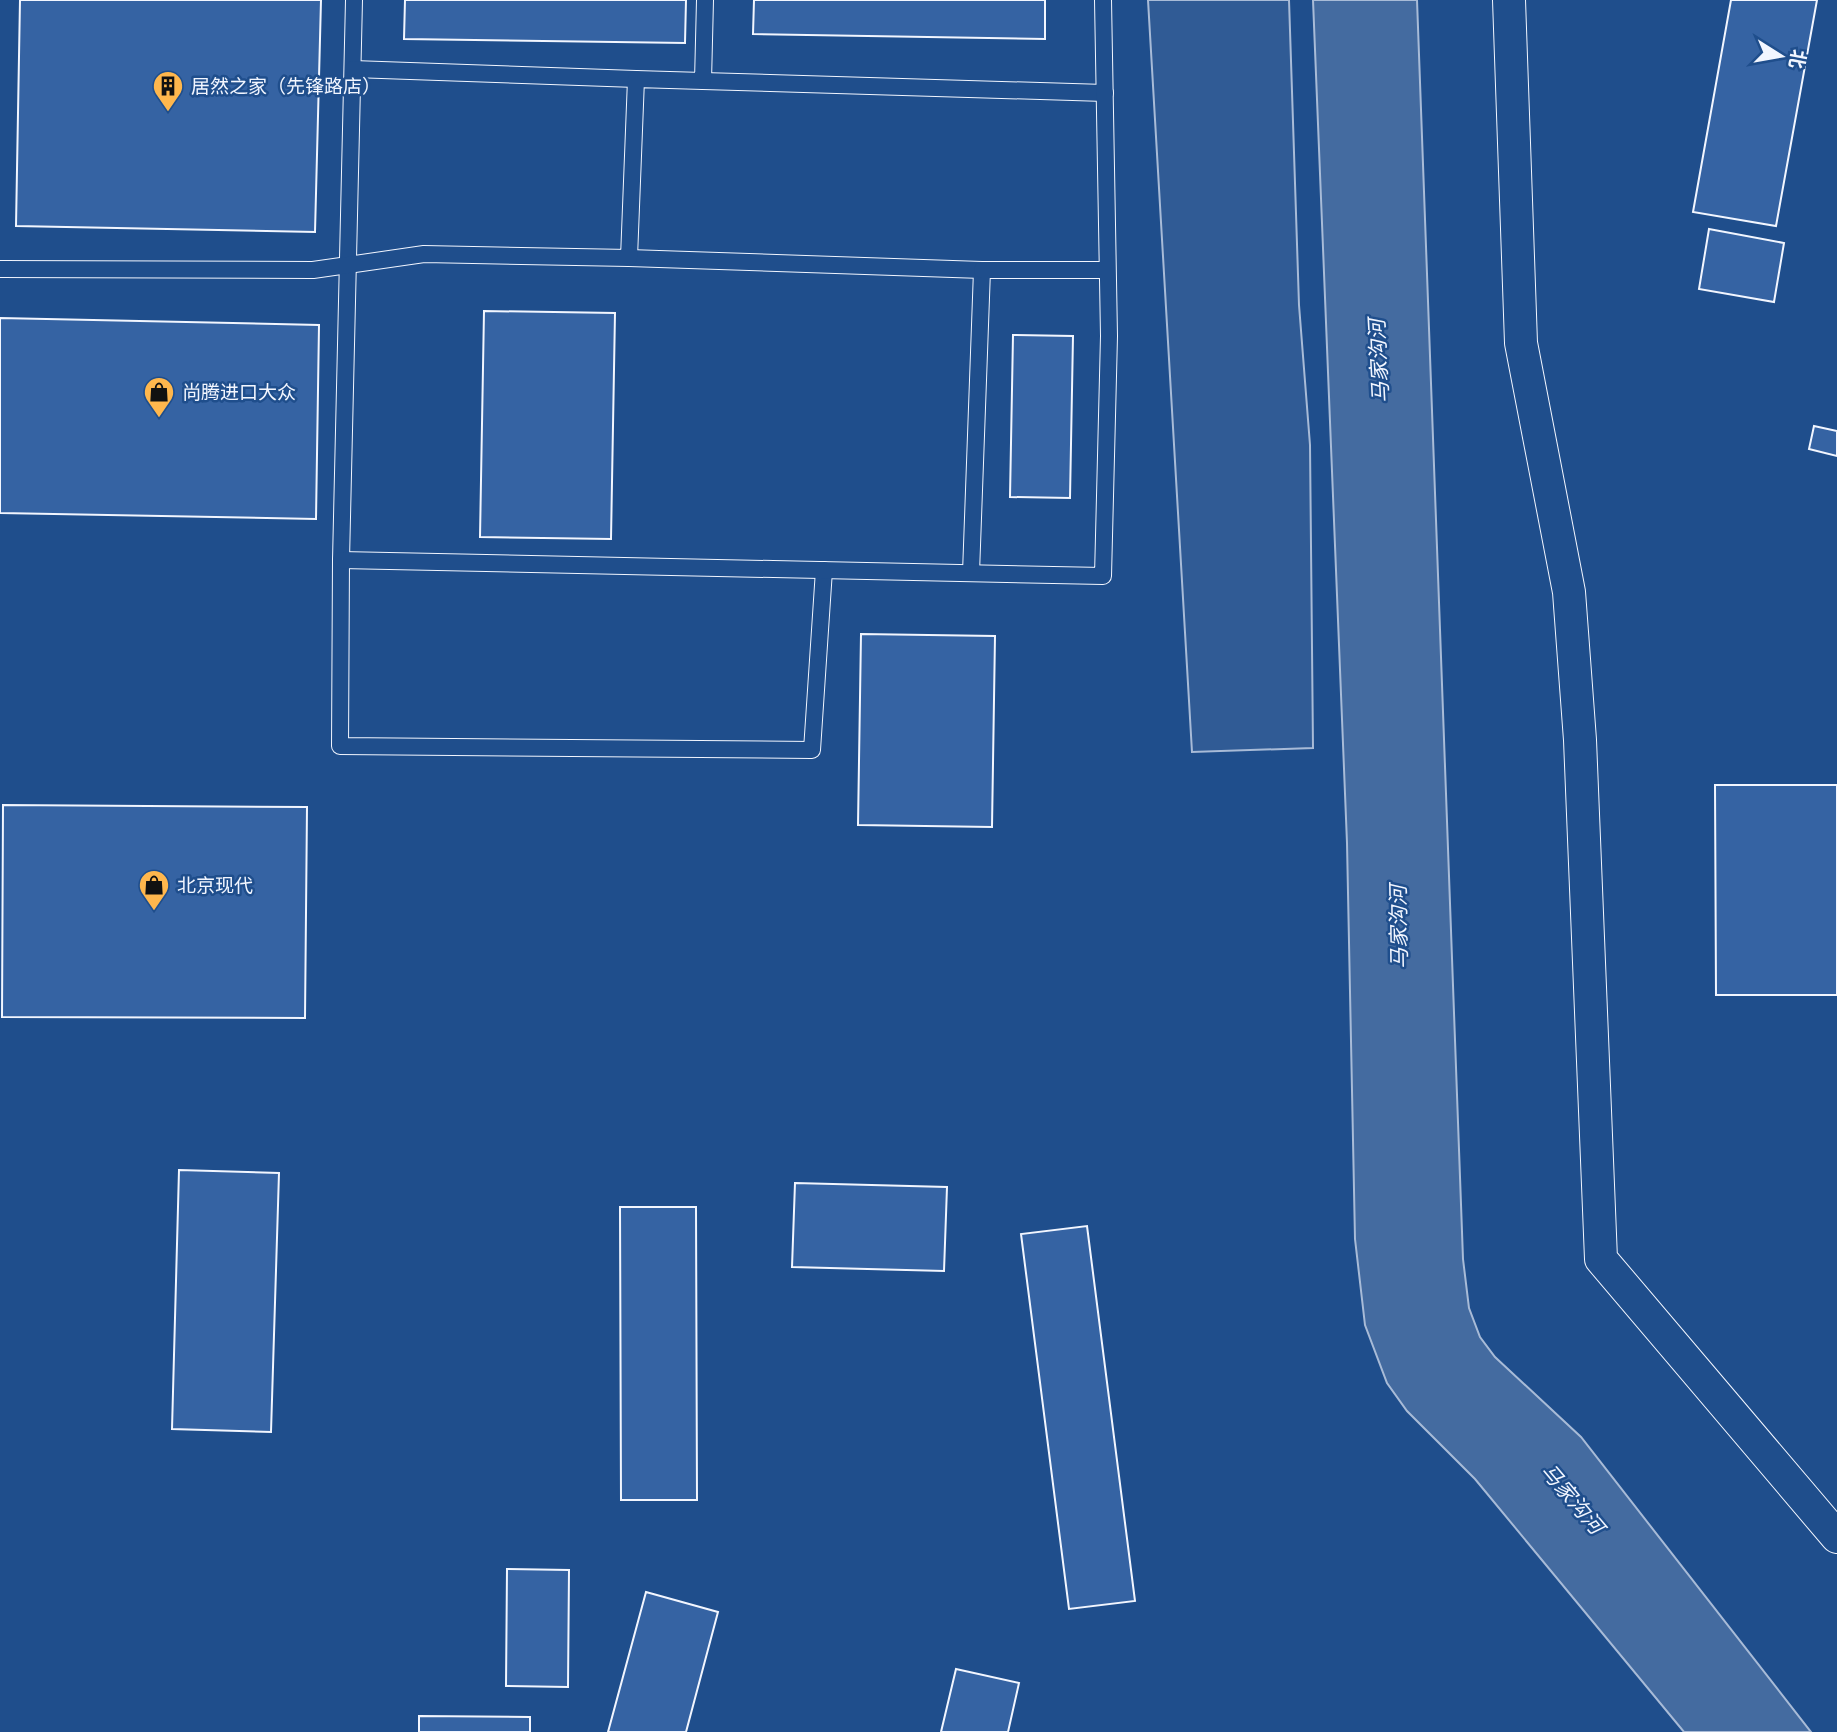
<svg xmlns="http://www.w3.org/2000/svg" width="1837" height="1732" viewBox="0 0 1837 1732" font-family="'IBM Plex Serif','Noto Sans SC',serif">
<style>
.built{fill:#305b95;stroke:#a8bbd7;stroke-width:2}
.water{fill:#446ba0;stroke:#a8bbd7;stroke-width:2}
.building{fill:#3563a3;stroke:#f2f6ff;stroke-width:2}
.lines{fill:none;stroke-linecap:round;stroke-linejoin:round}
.service-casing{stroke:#f2f6ff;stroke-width:18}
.minor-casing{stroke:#f2f6ff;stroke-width:34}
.service{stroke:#1f4e8c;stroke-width:16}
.minor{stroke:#1f4e8c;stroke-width:32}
.labels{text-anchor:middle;stroke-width:5;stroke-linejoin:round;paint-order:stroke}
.poi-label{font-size:19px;fill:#f2f6ff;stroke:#1f4e8c;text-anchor:start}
.water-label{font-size:21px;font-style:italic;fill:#f2f6ff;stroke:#1f4e8c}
</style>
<rect width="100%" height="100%" fill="#1f4e8c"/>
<polygon class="built" points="1148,0 1289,0 1299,305 1310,445 1313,748 1192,752"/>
<polygon class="water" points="1313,0 1417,0 1463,1259 1469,1308 1480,1337 1495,1357 1581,1437 1811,1732 1684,1732 1475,1479 1407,1411 1387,1383 1365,1325 1355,1239 1347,843"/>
<g class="building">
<polygon points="20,0 321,0 315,232 16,226"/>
<polygon points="405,0 686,0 685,43 404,39"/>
<polygon points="754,0 1045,0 1045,39 753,34"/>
<polygon points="1731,0 1817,0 1776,226 1693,212"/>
<polygon points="1709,229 1784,243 1774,302 1699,289"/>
<polygon points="484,311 615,313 611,539 480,537"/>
<polygon points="0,318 319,325 316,519 0,513"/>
<polygon points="1013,335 1073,336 1070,498 1010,497"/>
<polygon points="1814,426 1837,431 1837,456 1809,449"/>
<polygon points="861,634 995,636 992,827 858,825"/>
<polygon points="1715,785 1837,785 1837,995 1716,995"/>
<polygon points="3,805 307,807 305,1018 2,1017"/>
<polygon points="179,1170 279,1173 271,1432 172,1429"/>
<polygon points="795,1183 947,1187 944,1271 792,1267"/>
<polygon points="620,1207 696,1207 697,1500 621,1500"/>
<polygon points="1087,1226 1135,1601 1069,1609 1021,1234"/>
<polygon points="507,1569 569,1570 568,1687 506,1686"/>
<polygon points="646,1592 718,1612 686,1732 608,1732"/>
<polygon points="956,1669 1019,1683 1008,1732 941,1732"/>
<polygon points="419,1716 530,1717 530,1732 419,1732"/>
</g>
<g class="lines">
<g class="service-casing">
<g id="service">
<polyline points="354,0 341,560 340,746 812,750 824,570"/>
<polyline points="353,69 636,79"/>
<polyline points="703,81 1105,93"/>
<polyline points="629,258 982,270 971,573"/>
<polyline points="0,269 313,270 424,254 629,258 636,79 703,81 705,0"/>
<polyline points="982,270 1107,270"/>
<polyline points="341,560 1103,576 1109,336 1103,0"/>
</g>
</g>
<g class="minor-casing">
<polyline id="minor" points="1509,0 1521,343 1569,592 1580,740 1601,1259 1837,1537"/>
</g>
<use href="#service" class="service"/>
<use href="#minor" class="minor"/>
</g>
<defs>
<g id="building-pin" transform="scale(1.575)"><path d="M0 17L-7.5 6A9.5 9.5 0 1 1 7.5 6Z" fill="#ffb74d" stroke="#1f4e8c"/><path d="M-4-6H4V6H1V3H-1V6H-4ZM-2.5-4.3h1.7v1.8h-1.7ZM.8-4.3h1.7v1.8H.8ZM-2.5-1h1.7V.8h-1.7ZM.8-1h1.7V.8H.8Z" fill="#111"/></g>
<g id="shop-pin" transform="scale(1.575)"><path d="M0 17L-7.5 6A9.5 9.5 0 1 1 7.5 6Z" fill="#ffb74d" stroke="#1f4e8c"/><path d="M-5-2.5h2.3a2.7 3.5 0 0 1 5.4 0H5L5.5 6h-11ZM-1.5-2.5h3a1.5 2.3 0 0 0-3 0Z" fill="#111"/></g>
</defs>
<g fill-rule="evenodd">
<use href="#building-pin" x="168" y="86"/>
<use href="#shop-pin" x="159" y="392"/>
<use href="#shop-pin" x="154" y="885"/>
</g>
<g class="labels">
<g class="poi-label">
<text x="191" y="93">居然之家（先锋路店）</text>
<text x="182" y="399">尚腾进口大众</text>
<text x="177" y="892">北京现代</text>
</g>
<g class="water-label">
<text transform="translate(1379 361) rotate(-93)" y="7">马家沟河</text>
<text transform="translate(1399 927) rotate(-91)" y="7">马家沟河</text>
<text transform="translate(1572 1499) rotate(50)" y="7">马家沟河</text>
</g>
</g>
<g transform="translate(1781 56) rotate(101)" stroke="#1f4e8c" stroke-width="5" paint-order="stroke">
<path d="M0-5L12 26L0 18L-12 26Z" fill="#f2f6ff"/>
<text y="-10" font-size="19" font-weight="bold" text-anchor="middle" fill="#f2f6ff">北</text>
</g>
</svg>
